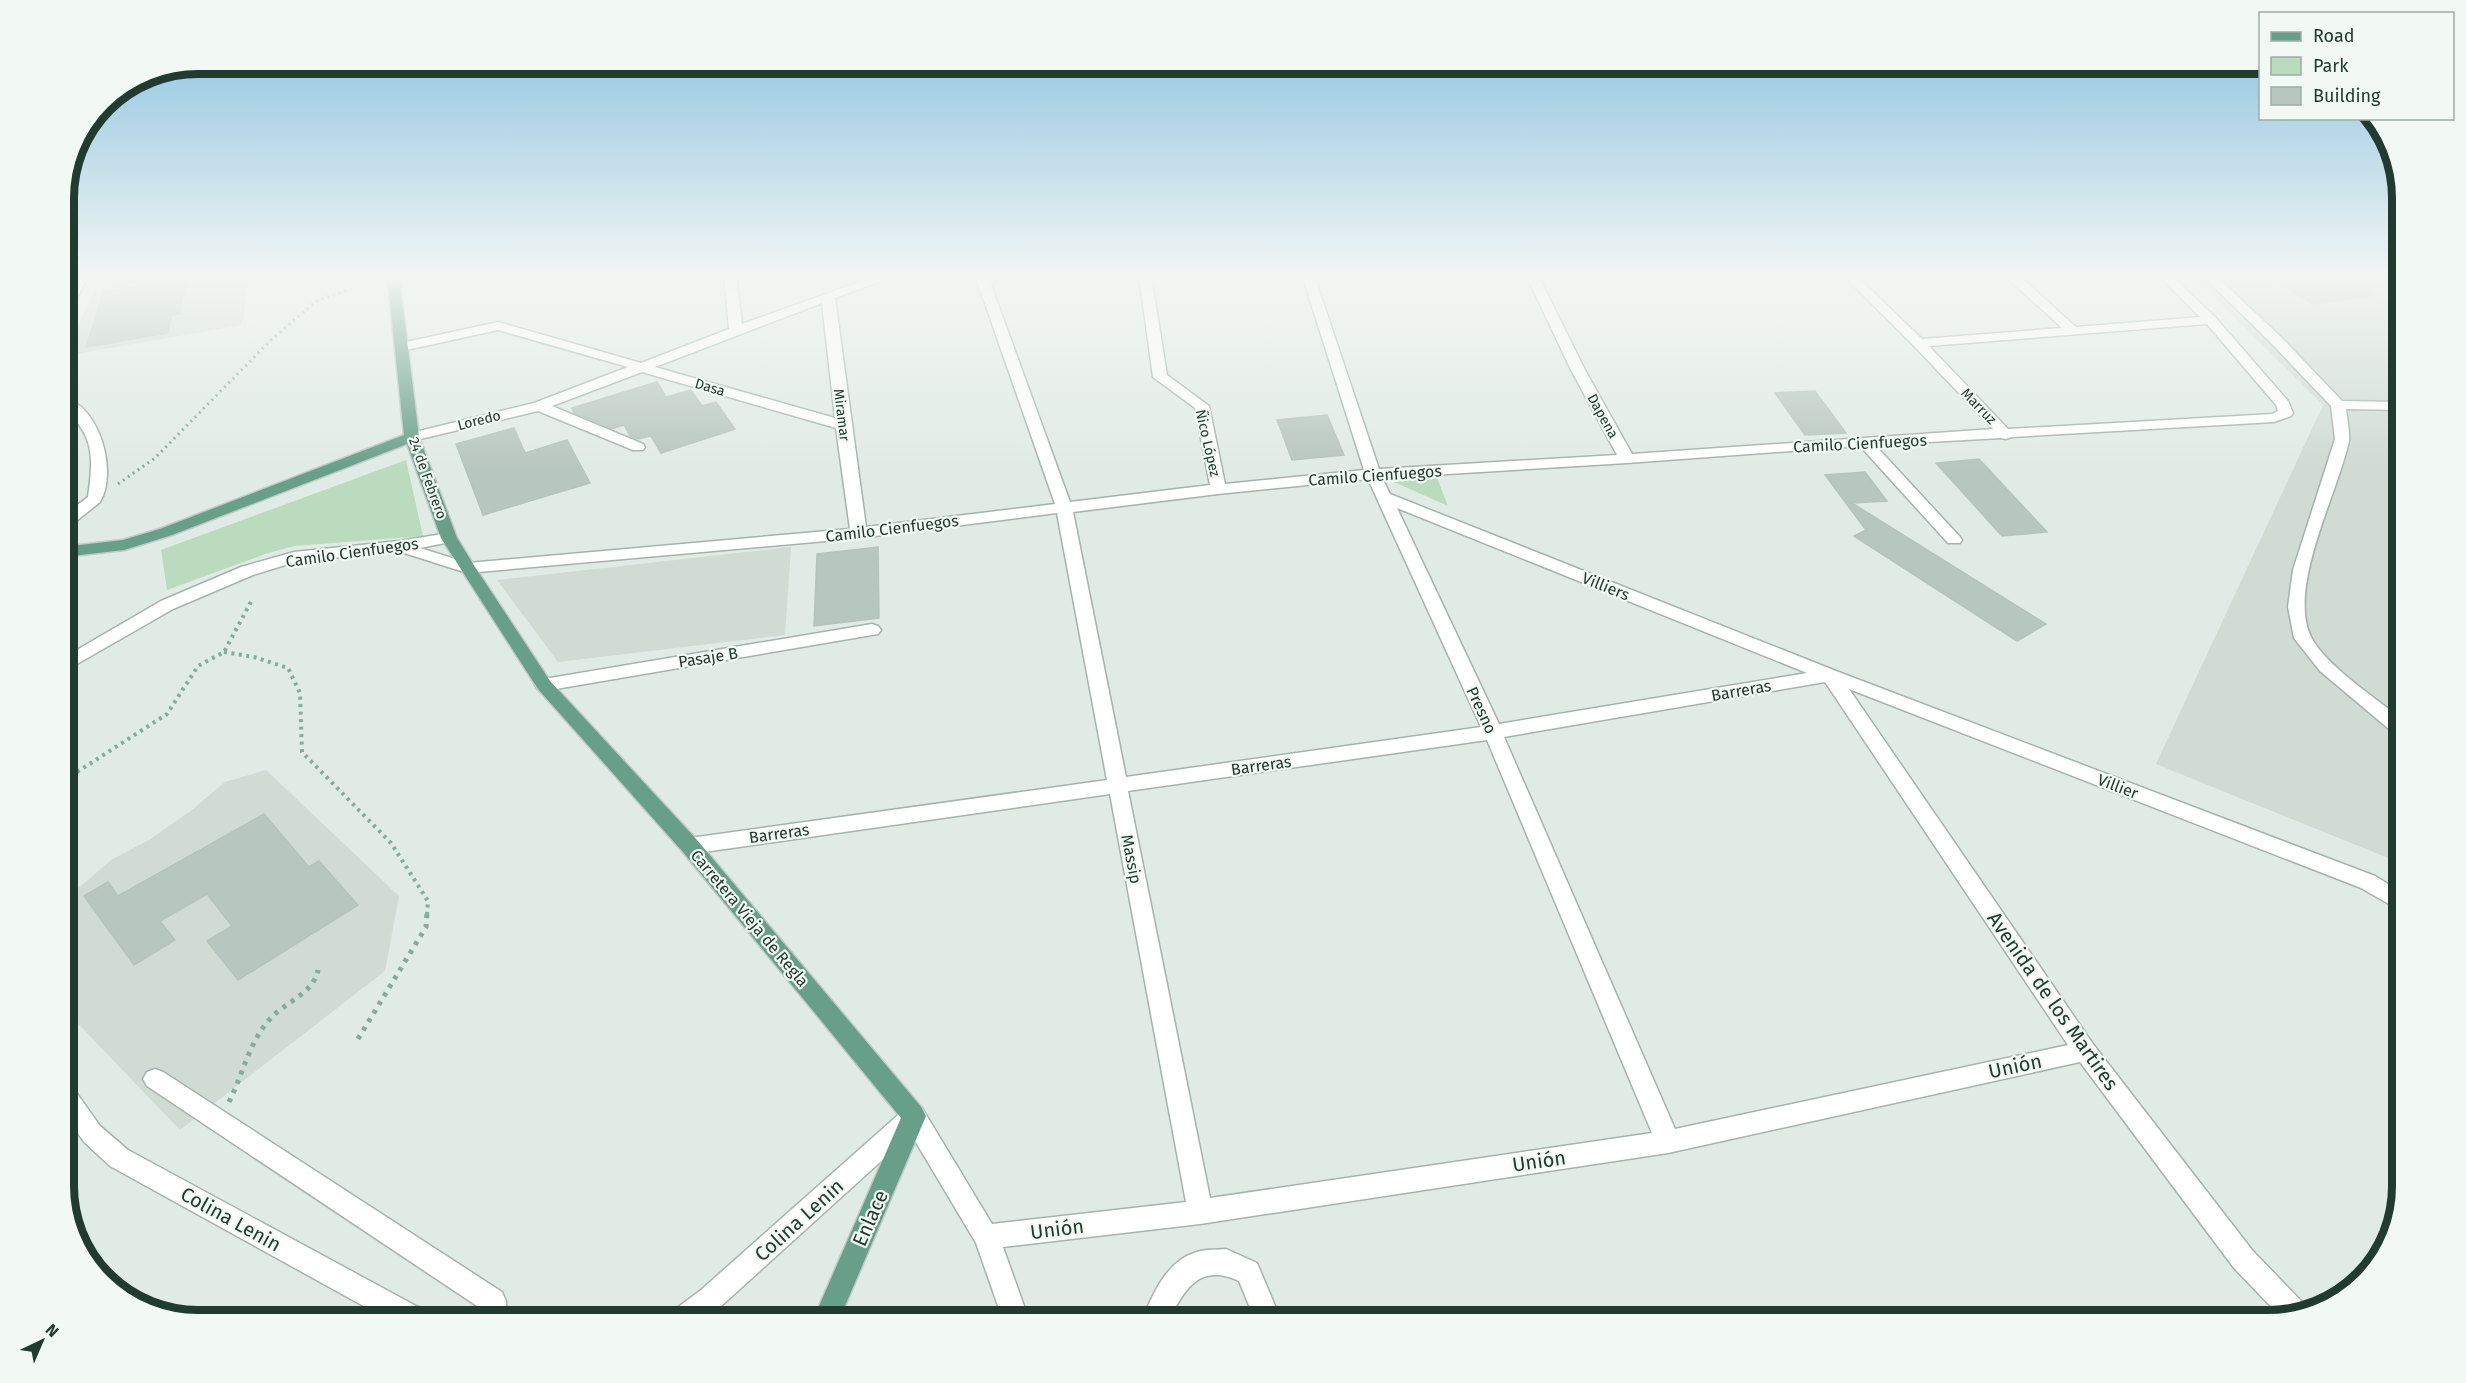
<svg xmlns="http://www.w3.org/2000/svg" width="2466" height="1383" viewBox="0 0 2466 1383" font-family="'Fira Sans',sans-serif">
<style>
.built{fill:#d0dbd4}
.green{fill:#bbdbbf}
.building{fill:#b7c6be;stroke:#b4c4bb;stroke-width:1.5}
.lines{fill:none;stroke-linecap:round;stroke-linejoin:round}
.minor-casing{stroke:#a4b3ab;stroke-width:3}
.major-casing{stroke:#c1c8c5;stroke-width:3}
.path-far2{stroke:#83ad9a;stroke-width:3;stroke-dasharray:2 4;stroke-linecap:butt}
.path-far1{stroke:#83ad9a;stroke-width:4;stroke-dasharray:3 4.5;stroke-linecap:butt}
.path{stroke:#83ad9a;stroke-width:5;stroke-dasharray:4 6;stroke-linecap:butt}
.minor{fill:#fff;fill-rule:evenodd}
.major{fill:#689f88;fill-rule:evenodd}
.labels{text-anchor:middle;stroke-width:4.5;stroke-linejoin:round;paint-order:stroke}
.far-street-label{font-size:14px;fill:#223b31;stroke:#f2f8f4}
.street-label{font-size:16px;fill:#223b31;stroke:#f2f8f4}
.near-street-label{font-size:20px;fill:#223b31;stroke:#f2f8f4}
.rim{fill:none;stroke:#223b31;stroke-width:8}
</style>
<rect width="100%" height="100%" fill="#e1ebe5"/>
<g class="built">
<polygon points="175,275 249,275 242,325 64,356 96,287"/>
<polygon points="2192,275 2403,275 2403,864 2156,764 2323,405"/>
<polygon points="791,547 785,635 558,662 497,580"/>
<polygon points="266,770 399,896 385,971 180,1130 63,1008 63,896 75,891 111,860 149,840 193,809 225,782"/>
</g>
<g class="green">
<polygon points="406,460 423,536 295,546 268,553 167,590 161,550"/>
<polygon points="1437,478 1448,506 1394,482"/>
</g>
<g class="building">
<polygon points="2264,275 2343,275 2377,295 2313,304"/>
<polygon points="188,278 179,314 172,315 167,333 86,347 104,292"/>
<polygon points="657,382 666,397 691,390 702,406 716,402 735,429 661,453 651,436 638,439 630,436 624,425 612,429 574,413 572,408"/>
<polygon points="1815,391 1846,433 1805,435 1775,393"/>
<polygon points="1327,415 1344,455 1292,460 1277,420"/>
<polygon points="514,428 525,453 567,440 590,483 483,515 456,444"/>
<polygon points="1979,459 2047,532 2002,536 1936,463"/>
<polygon points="1865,472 1887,501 1852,503 2046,624 2017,641 1854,536 1866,530 1825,475"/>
<polygon points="878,547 879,618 814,626 817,554"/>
<polygon points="264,814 309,867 319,861 358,905 238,980 207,941 232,926 207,894 160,921 175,940 134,965 84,896 108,882 118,896"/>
</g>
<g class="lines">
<g class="minor-casing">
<g id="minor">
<polygon points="77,275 89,275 69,313 63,317 63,300"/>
<path d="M724,275h12l6,49 137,-49h19l-63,23 31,229 189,-23 -80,-229h38l-2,3 -21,4 80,220 140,-17 -15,-77 -42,-31 -14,-102h12l16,100 42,31 16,78 139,-14 -62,-195h12l65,194 238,-14 -46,-85 -45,-95h12l47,95 47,84 361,-25 -79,-83 -71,-71h13l66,64 140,-11 -58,-53h14l58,52 124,-10 -42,-42h13l44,42 73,84 5,12 -2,3 -17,6 -262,15 -6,2 -5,-1 -126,7 85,92 2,3 -2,3h-12l-88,-97 -233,17 -245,15 8,16 446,177 539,205 28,17v19l-42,-24 -512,-199 244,355 159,206 52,54 3,6 -26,7 -47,-49 -154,-206 -412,91 -468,71 -197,23 26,73h-26l-27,-77 -65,-109 -192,174 -15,12h-35l4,-9 28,-21 205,-182 8,-3 8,3 70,116 194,-22 -76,-408 -420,60 -7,-2 -3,-6 3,-6 7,-2 417,-58 -50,-267 -198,25 -392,35 -69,-22 -103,11 -42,13 -80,34 -110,63v-14l98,-57 80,-34 53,-15 105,-11 50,-8 6,2 2,3 -2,3 -35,7 48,15 382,-34 -14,-101 -194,-56 -90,34 91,38 2,3 -2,3h-10l-95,-39 -126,30 -7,-4 2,-3 127,-31 94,-36 -130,-37 -96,21 -5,-1 -2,-3 2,-3 101,-22 143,41 88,-34zM822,303l13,115 -180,-51zM2207,324l69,81 2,6 -6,3 -264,15 -79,-83zM1368,479l113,248 -355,50 -53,-265 145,-18zM1397,508l410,165 -308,51zM1825,682l243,363 -393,84 -171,-392zM1487,740l165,393 -442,65 -82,-407z"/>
<path d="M2202,275h13l67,63 60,63 61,1v8l-57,-1c1,10 4,23 3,32 -11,52 -62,146 -38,196 14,28 67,63 92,83v17l-7,-2 -76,-64 -26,-33 -6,-31 5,-37 42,-131 -4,-33 -59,-62z"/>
<path d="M63,397c37,9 55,75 37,105l-31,25 -6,2v-13l25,-19c5,-38 8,-61 -25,-89z"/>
<polygon points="872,624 878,626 881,630 878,634 544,691 538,689 535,685 538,681 544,679"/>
<polygon points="155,1069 163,1072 502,1292 506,1301 507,1320 481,1320 480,1308 147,1086 143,1079 147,1072"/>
<polygon points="63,1082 71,1085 100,1126 128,1150 416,1306 430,1311 434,1320 389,1320 110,1166 84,1142 63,1112"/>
<path d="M1226,1249l31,14 24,57h-26l-16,-39c-39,-18 -54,7 -70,39h-27c11,-26 25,-60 55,-68 9,-3 20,-2 29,-3z"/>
</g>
</g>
<g class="major-casing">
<polygon id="major" points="387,275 399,275 419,437 457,538 475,567 550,681 697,840 922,1108 926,1116 839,1320 813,1320 901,1118 683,852 538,689 441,538 407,444 172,535 124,550 63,557 63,547 123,540 160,529 404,435"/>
</g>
<polyline class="path-far2" points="118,484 155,458 271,340 318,300 351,289"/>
<g class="path-far1">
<polyline points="224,652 254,657 288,668 300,693 302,752 391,843 428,901 427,914"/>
<polyline points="63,777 77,772 167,714 198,666 224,652 253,598"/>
</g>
<g class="path">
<polyline points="358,1039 426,927 427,912"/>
<path d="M229,1102c14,-28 20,-60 41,-83 15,-17 44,-26 48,-49"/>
<polyline points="63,1157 74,1148"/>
</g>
<use href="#minor" class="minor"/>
<use href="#major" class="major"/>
</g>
<linearGradient id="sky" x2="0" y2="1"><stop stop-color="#83bede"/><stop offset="0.59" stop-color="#f2f6f3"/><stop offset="1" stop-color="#f2f6f3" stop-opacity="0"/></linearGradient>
<rect width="2466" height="469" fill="url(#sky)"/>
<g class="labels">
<g class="far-street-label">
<text transform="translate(710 387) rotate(16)" y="5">Dasa</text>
<text transform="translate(1979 406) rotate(46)" y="5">Marruz</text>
<text transform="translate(842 415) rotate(83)" y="5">Miramar</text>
<text transform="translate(1603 416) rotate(61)" y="5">Dapena</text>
<text transform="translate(479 420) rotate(-14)" y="5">Loredo</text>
<text transform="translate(1208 443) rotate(77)" y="5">Ñico López</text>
<text transform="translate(428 478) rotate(70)" y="5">24 de Febrero</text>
</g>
<g class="street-label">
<text transform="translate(1860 443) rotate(-3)" y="6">Camilo Cienfuegos</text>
<text transform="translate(1375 475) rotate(-4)" y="6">Camilo Cienfuegos</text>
<text transform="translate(892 528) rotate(-7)" y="6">Camilo Cienfuegos</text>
<text transform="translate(352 552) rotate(-8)" y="6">Camilo Cienfuegos</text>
<text transform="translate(1606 586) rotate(22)" y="6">Villiers</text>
<text transform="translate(708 657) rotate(-9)" y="6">Pasaje B</text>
<text transform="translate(1741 690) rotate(-10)" y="6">Barreras</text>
<text transform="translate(1482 710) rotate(65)" y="6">Presno</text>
<text transform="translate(1261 765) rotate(-8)" y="6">Barreras</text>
<text transform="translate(2118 786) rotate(21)" y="6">Villier</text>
<text transform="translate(779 833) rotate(-8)" y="6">Barreras</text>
<text transform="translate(1132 859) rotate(79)" y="6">Massip</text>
<text transform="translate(750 918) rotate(50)" y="6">Carretera Vieja de Regla</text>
</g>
<g class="near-street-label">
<text transform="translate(2053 1001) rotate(55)" y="7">Avenida de los Martires</text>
<text transform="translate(2015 1066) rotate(-12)" y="7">Unión</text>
<text transform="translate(1539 1161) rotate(-8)" y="7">Unión</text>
<text transform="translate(870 1218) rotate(-66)" y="7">Enlace</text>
<text transform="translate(231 1219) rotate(29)" y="7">Colina Lenin</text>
<text transform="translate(799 1220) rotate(-42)" y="7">Colina Lenin</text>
<text transform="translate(1057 1229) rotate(-7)" y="7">Unión</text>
</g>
</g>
<path d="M0 0H2466V1383H0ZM198 74H2268A124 124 0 0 1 2392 198V1186A124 124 0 0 1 2268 1310H198A124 124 0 0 1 74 1186V198A124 124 0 0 1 198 74Z" fill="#f2f8f4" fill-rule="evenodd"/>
<path class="rim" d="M198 74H2268A124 124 0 0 1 2392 198V1186A124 124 0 0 1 2268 1310H198A124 124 0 0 1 74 1186V198A124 124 0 0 1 198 74Z"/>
<rect x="2259" y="12" width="195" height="108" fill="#f2f8f4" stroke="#9faca6" stroke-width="1.5"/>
<rect x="2271" y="32" width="30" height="9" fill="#689f88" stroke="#9faca6" stroke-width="1.5"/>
<text x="2313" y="42" font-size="18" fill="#223b31">Road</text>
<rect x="2271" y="57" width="30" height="18" fill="#bbdbbf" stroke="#9faca6" stroke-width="1.5"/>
<text x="2313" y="72" font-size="18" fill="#223b31">Park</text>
<rect x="2271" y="87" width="30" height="18" fill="#b7c6be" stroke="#9faca6" stroke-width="1.5"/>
<text x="2313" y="102" font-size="18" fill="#223b31">Building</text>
<g transform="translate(42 1341) rotate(44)" stroke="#f2f8f4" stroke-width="4.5" paint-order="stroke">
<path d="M0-4.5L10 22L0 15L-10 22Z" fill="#223b31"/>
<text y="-9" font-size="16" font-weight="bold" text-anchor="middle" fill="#223b31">N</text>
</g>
</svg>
